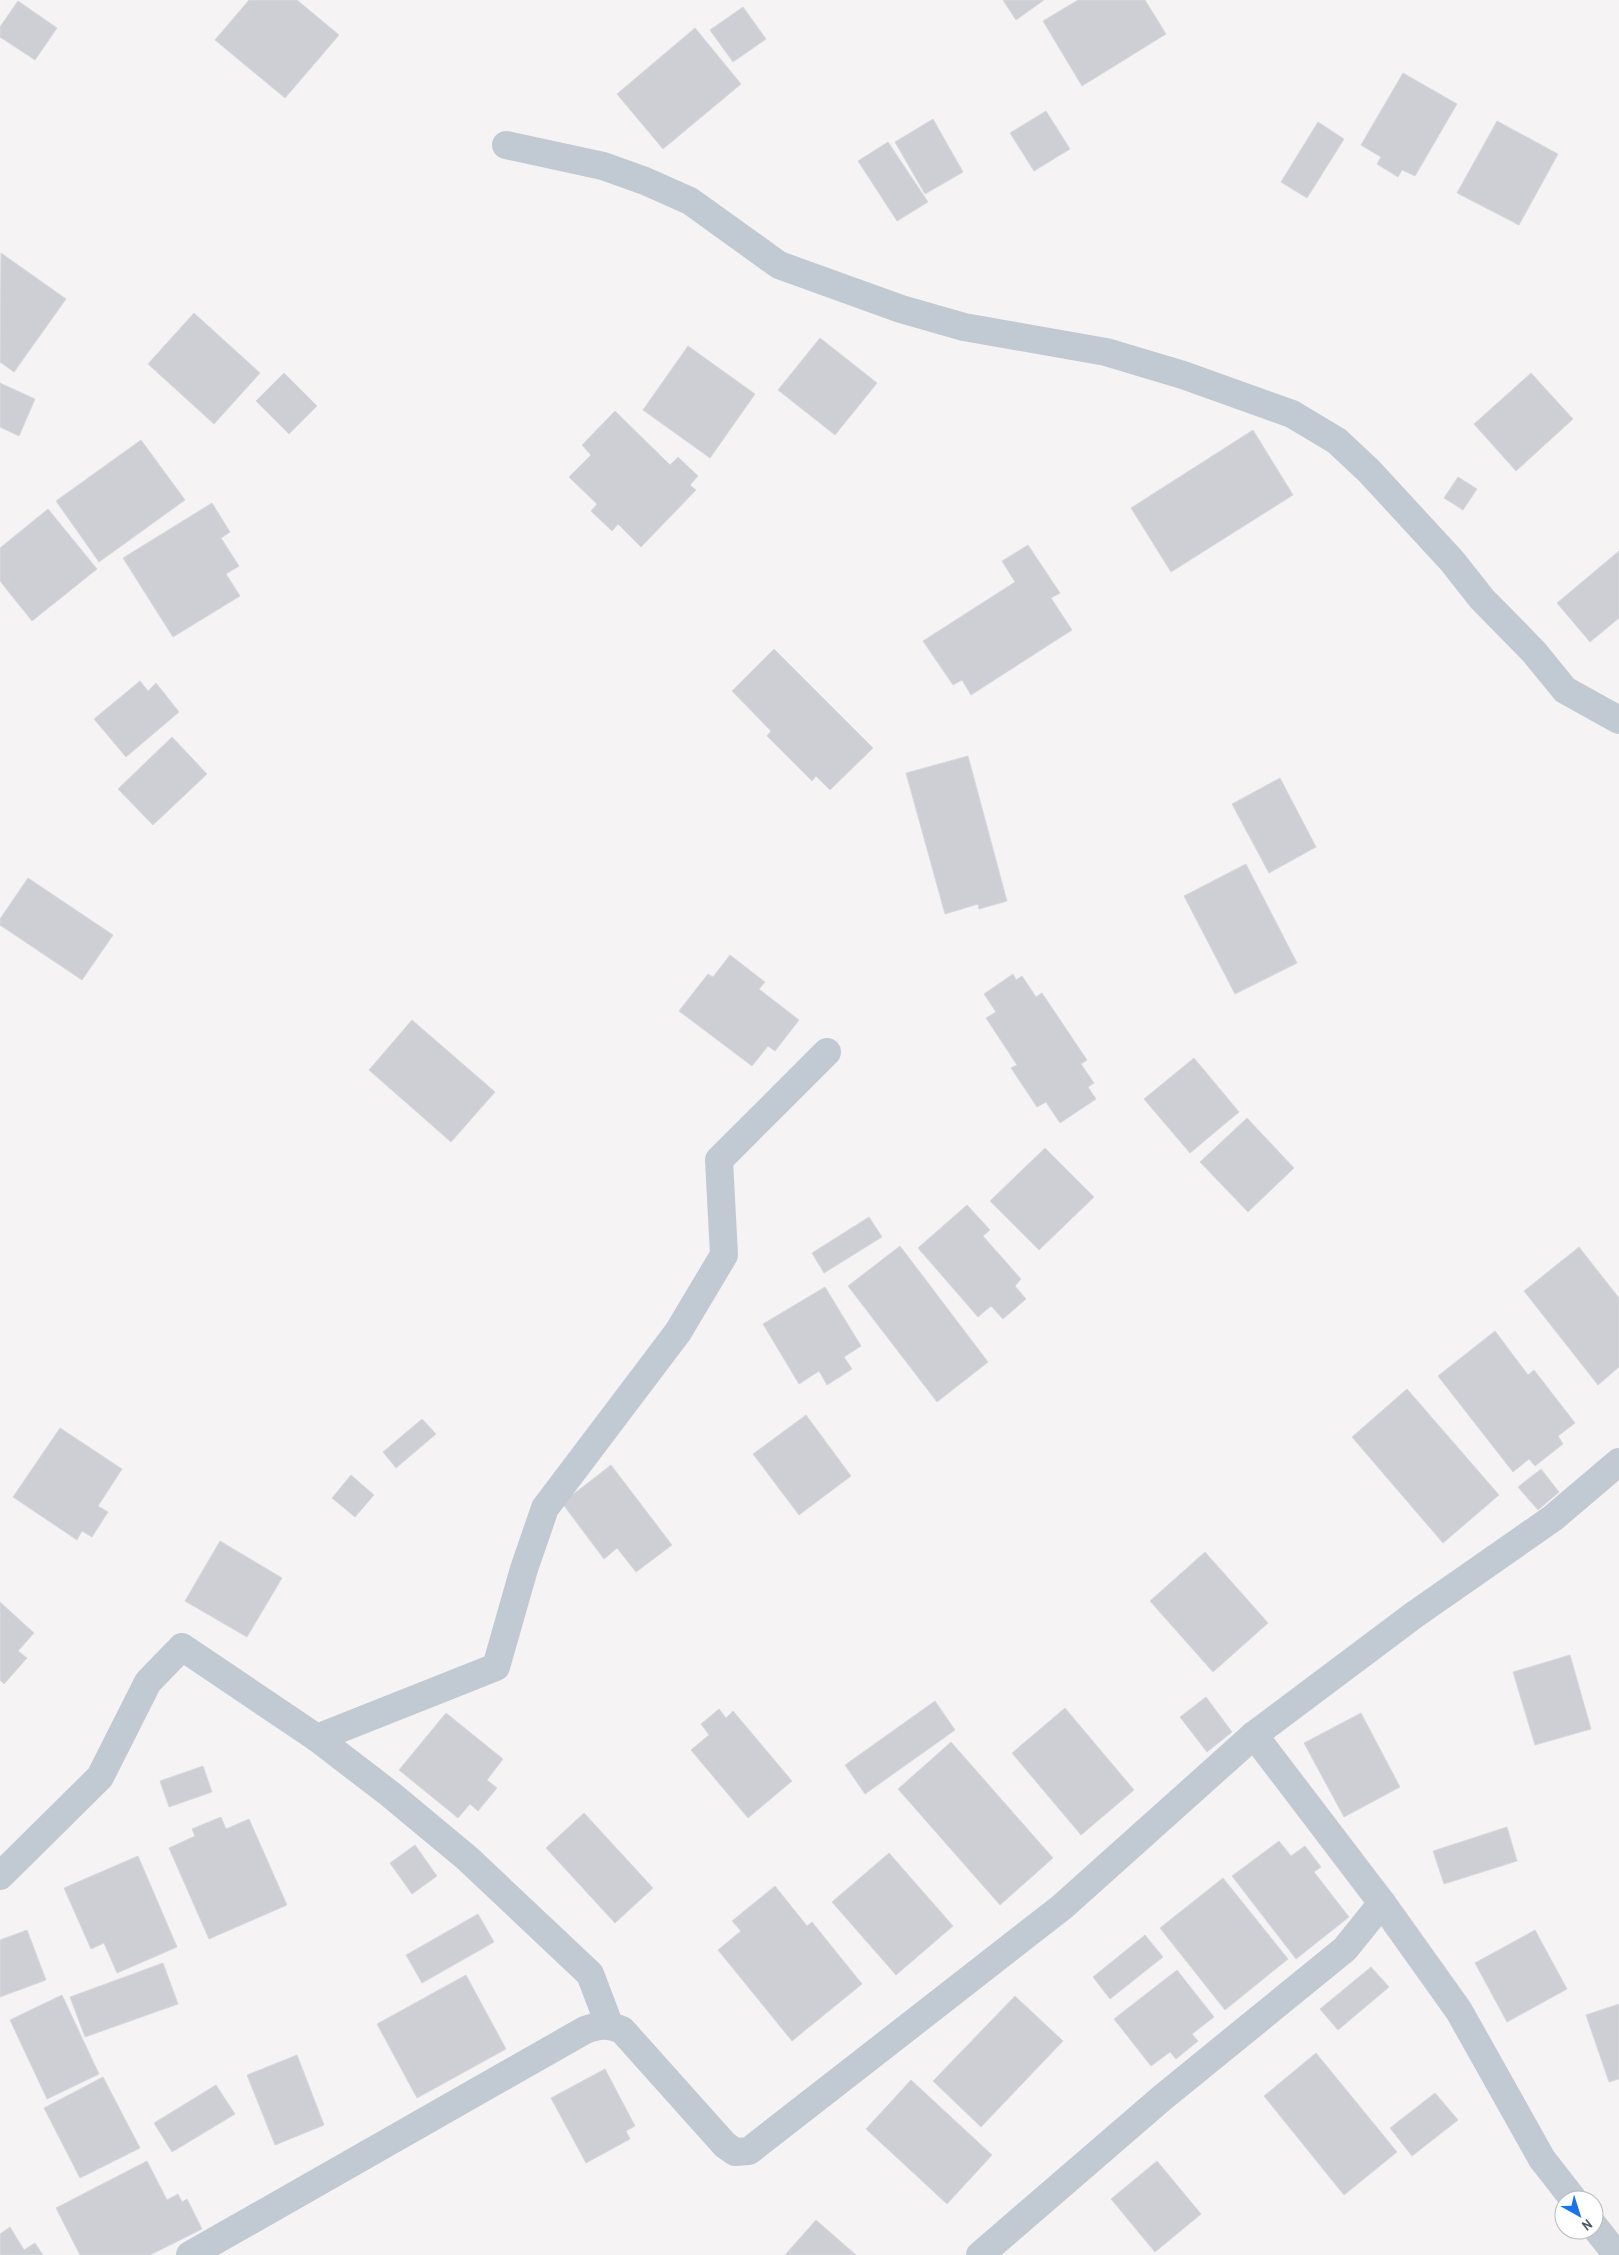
<svg xmlns="http://www.w3.org/2000/svg" width="1619" height="2255" viewBox="0 0 1619 2255" font-family="'Archivo Narrow',sans-serif">
<style>
.building{fill:#cdcfd5;stroke:#d7d9de}
.lines{fill:none;stroke-linecap:round;stroke-linejoin:round}
.minor{stroke:#c1cad2;stroke-width:28}
</style>
<rect width="100%" height="100%" fill="#f5f3f3"/>
<g class="building">
<polygon points="249,0 297,0 339,35 285,98 215,40"/>
<polygon points="1003,0 1044,0 1016,20"/>
<polygon points="1078,0 1145,0 1166,34 1082,86 1043,21"/>
<polygon points="18,1 57,28 35,60 0,37 0,27"/>
<polygon points="743,7 766,39 733,62 710,30"/>
<polygon points="695,28 741,84 663,149 617,94"/>
<polygon points="1403,73 1457,104 1415,176 1402,170 1398,177 1377,164 1381,157 1361,145"/>
<polygon points="1046,111 1070,149 1034,171 1010,133"/>
<polygon points="933,119 963,172 925,194 895,142"/>
<polygon points="1497,121 1558,154 1519,225 1457,193"/>
<polygon points="1318,122 1344,139 1307,198 1281,182"/>
<polygon points="888,142 928,202 897,221 858,161"/>
<polygon points="1,253 66,299 14,372 0,362"/>
<polygon points="194,313 260,373 214,424 148,364"/>
<polygon points="820,338 877,383 835,435 778,390"/>
<polygon points="688,346 755,394 710,458 643,410"/>
<polygon points="284,373 317,406 289,434 256,401"/>
<polygon points="1531,373 1573,419 1516,471 1474,424"/>
<polygon points="0,383 35,399 19,436 0,427"/>
<polygon points="615,411 670,465 678,457 698,476 690,485 696,490 641,547 618,524 612,531 591,511 597,504 569,477 591,455 582,445"/>
<polygon points="1253,430 1293,495 1171,572 1131,508"/>
<polygon points="141,440 185,500 99,562 56,501"/>
<polygon points="1458,477 1477,489 1463,510 1444,498"/>
<polygon points="212,503 230,532 221,538 239,566 226,574 240,596 173,637 123,558"/>
<polygon points="48,509 97,569 32,621 0,581 0,548"/>
<polygon points="1028,545 1060,593 1051,598 1072,630 971,695 962,680 953,685 923,641 1015,582 1002,561"/>
<polygon points="1619,551 1619,618 1590,642 1557,603"/>
<polygon points="774,649 873,748 830,790 816,776 812,781 767,736 771,731 732,691"/>
<polygon points="140,681 148,691 156,683 179,712 126,757 94,719"/>
<polygon points="172,737 207,774 153,825 118,789"/>
<polygon points="968,756 1007,901 979,909 978,904 945,914 906,773"/>
<polygon points="1280,778 1316,847 1269,873 1232,804"/>
<polygon points="1246,864 1297,963 1235,994 1184,896"/>
<polygon points="28,878 113,935 82,980 0,925 0,919"/>
<polygon points="730,955 765,982 759,989 799,1020 775,1051 768,1046 752,1066 679,1011 708,974 713,977"/>
<polygon points="1013,974 1016,980 1022,976 1036,997 1042,993 1087,1060 1081,1064 1094,1083 1088,1087 1096,1099 1060,1123 1046,1102 1037,1107 1011,1068 1017,1065 986,1018 996,1012 984,994"/>
<polygon points="412,1020 495,1092 451,1142 369,1070"/>
<polygon points="1194,1058 1239,1112 1190,1153 1144,1099"/>
<polygon points="1247,1118 1294,1168 1248,1212 1200,1162"/>
<polygon points="1045,1148 1094,1197 1039,1250 990,1201"/>
<polygon points="967,1205 990,1230 983,1236 1021,1279 1015,1286 1026,1299 1003,1319 991,1306 978,1317 918,1248"/>
<polygon points="869,1217 882,1237 824,1273 812,1253"/>
<polygon points="900,1246 988,1362 937,1402 848,1286"/>
<polygon points="1579,1247 1619,1298 1619,1367 1598,1385 1524,1291"/>
<polygon points="825,1287 861,1346 844,1357 852,1369 827,1385 819,1371 799,1384 763,1324"/>
<polygon points="1495,1331 1528,1375 1534,1370 1575,1423 1558,1436 1563,1444 1535,1466 1529,1459 1513,1472 1438,1376"/>
<polygon points="1407,1389 1499,1495 1443,1543 1352,1437"/>
<polygon points="806,1415 851,1476 799,1515 753,1454"/>
<polygon points="422,1419 436,1434 396,1468 383,1452"/>
<polygon points="60,1428 122,1469 98,1506 108,1512 92,1537 82,1531 77,1540 13,1497"/>
<polygon points="611,1465 672,1545 636,1572 617,1548 604,1559 562,1503"/>
<polygon points="1541,1469 1559,1492 1538,1510 1518,1487"/>
<polygon points="351,1475 374,1495 355,1517 332,1498"/>
<polygon points="220,1541 282,1578 247,1637 185,1601"/>
<polygon points="1205,1552 1268,1623 1213,1672 1150,1601"/>
<polygon points="0,1602 34,1633 18,1651 27,1658 4,1684 0,1680"/>
<polygon points="1570,1655 1591,1729 1535,1745 1513,1672"/>
<polygon points="1206,1697 1232,1732 1207,1752 1180,1717"/>
<polygon points="935,1701 955,1730 865,1794 845,1765"/>
<polygon points="1065,1708 1134,1790 1081,1835 1012,1753"/>
<polygon points="719,1709 726,1718 733,1711 792,1781 748,1818 691,1750 709,1735 701,1724"/>
<polygon points="446,1713 503,1759 487,1780 497,1788 478,1811 470,1804 458,1818 399,1770"/>
<polygon points="1361,1713 1400,1787 1344,1817 1304,1743"/>
<polygon points="951,1742 1053,1858 1000,1905 898,1789"/>
<polygon points="203,1766 212,1792 169,1807 160,1781"/>
<polygon points="584,1813 653,1888 615,1923 546,1848"/>
<polygon points="221,1817 226,1829 249,1819 287,1905 209,1939 169,1848 195,1836 192,1829"/>
<polygon points="1507,1827 1517,1861 1444,1884 1433,1851"/>
<polygon points="1279,1841 1291,1856 1305,1846 1321,1867 1314,1872 1349,1917 1296,1959 1232,1876"/>
<polygon points="415,1845 437,1876 412,1894 390,1863"/>
<polygon points="889,1853 953,1926 896,1975 832,1902"/>
<polygon points="138,1856 177,1947 117,1973 104,1943 91,1949 64,1888"/>
<polygon points="1223,1878 1288,1959 1225,2010 1160,1928"/>
<polygon points="775,1886 807,1926 812,1922 862,1984 792,2041 718,1950 741,1931 732,1921"/>
<polygon points="478,1914 494,1942 422,1983 406,1955"/>
<polygon points="27,1930 46,1980 0,1997 0,1940"/>
<polygon points="1535,1930 1567,1989 1507,2022 1475,1963"/>
<polygon points="1145,1935 1163,1957 1110,1999 1093,1977"/>
<polygon points="163,1963 178,2004 85,2037 70,1997"/>
<polygon points="1371,1967 1389,1987 1338,2030 1320,2009"/>
<polygon points="1177,1970 1214,2017 1192,2034 1198,2041 1176,2059 1170,2052 1151,2066 1114,2019"/>
<polygon points="466,1975 506,2049 417,2098 377,2024"/>
<polygon points="62,1995 99,2074 47,2099 10,2020"/>
<polygon points="1015,1996 1063,2041 981,2127 933,2081"/>
<polygon points="1619,2004 1619,2079 1609,2082 1586,2015"/>
<polygon points="1316,2053 1397,2152 1344,2195 1264,2096"/>
<polygon points="297,2055 324,2125 275,2145 247,2075"/>
<polygon points="605,2069 635,2126 626,2131 630,2139 586,2163 551,2098"/>
<polygon points="103,2077 140,2148 80,2178 44,2108"/>
<polygon points="911,2080 992,2155 947,2204 866,2129"/>
<polygon points="216,2085 235,2114 172,2152 154,2123"/>
<polygon points="1435,2093 1458,2120 1412,2156 1390,2128"/>
<polygon points="147,2161 167,2200 178,2194 182,2202 187,2199 202,2229 150,2255 80,2255 56,2208"/>
<polygon points="1157,2161 1201,2214 1155,2252 1111,2199"/>
<polygon points="816,2220 856,2255 785,2255"/>
<polygon points="10,2227 24,2250 35,2243 43,2255 0,2255 0,2234"/>
</g>
<g class="lines">
<g class="minor">
<polyline points="506,145 603,166 645,181 690,201 779,265 901,309 964,327 1106,352 1183,375 1292,414 1337,441 1369,471 1452,561 1482,599 1534,652 1565,690 1619,720"/>
<polyline points="1254,1735 1382,1903 1459,2011 1542,2159 1574,2200"/>
<polyline points="317,1738 496,1667 524,1569 545,1508 678,1332 724,1255 719,1160 827,1052"/>
<polyline points="0,1876 100,1777 148,1682 182,1647 317,1738 390,1794 467,1858 590,1974 609,2024"/>
<polyline points="1594,2226 1617,2255"/>
<path d="M190,2255l395,-225c14,-5 22,-6 37,0l103,115 10,7 14,-1 313,-244 192,-172 160,-120 139,-97 66,-56"/>
<polyline points="980,2255 1162,2098 1345,1949 1382,1903"/>
</g>
</g>
<g transform="translate(1579 2215) rotate(141)"><circle r="24" fill="#ffffff" stroke="#b7bbc0"/>
<path d="M0-4L9 19L0 12L-9 19Z" fill="#1a73e8"/>
<text y="-8" font-size="14" font-weight="bold" text-anchor="middle" fill="#4a5661">N</text>
</g>
</svg>
